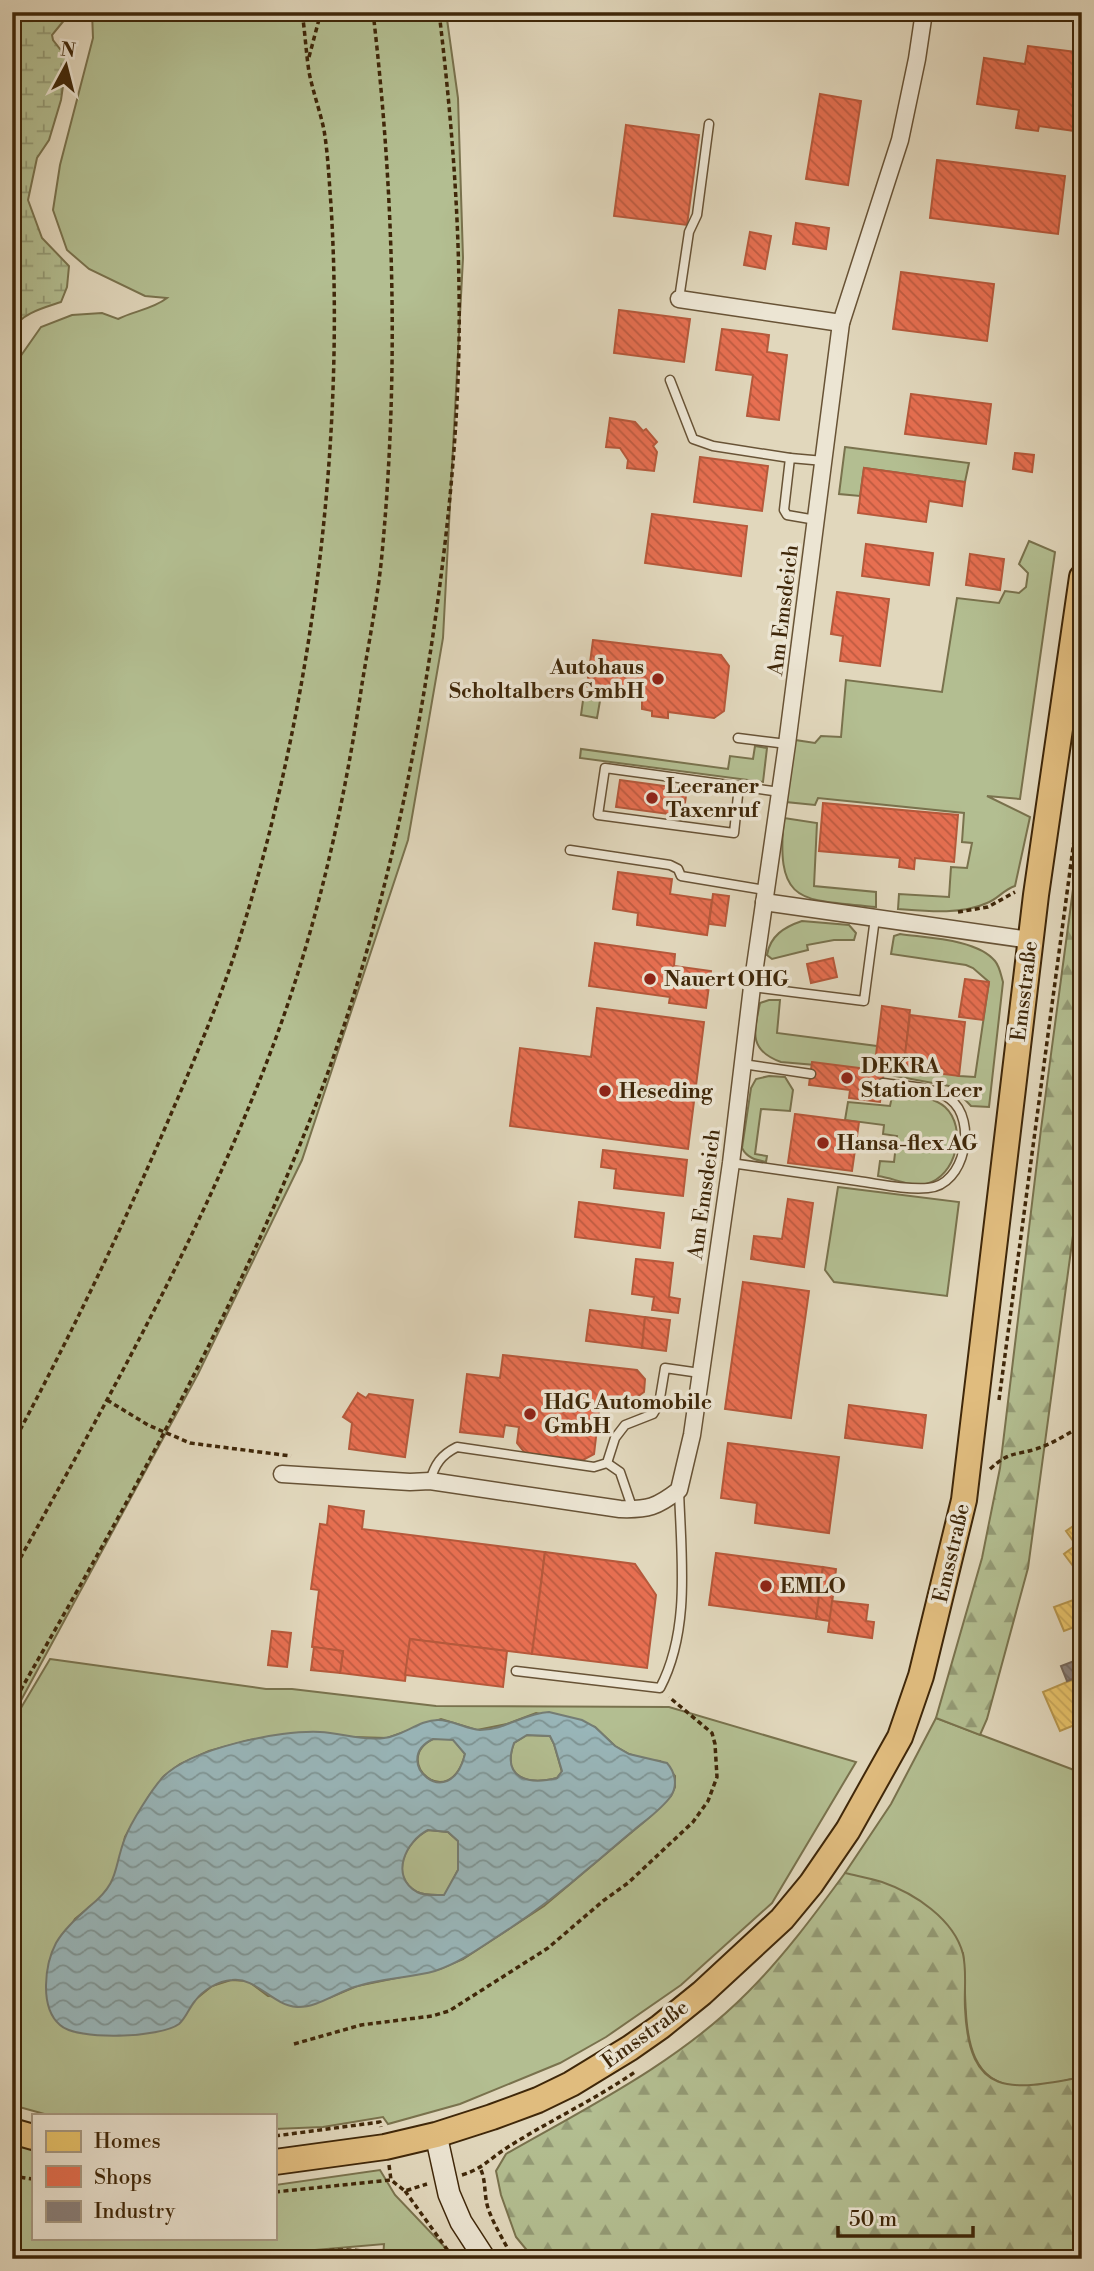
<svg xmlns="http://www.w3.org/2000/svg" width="1094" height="2271" viewBox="0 0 1094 2271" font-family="'Libre Bodoni',serif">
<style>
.green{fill:#b3be91;stroke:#79724d;stroke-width:2;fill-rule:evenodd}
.forest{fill:url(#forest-firs);stroke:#79724d;stroke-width:2}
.wetland{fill:url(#wetland-marsh);stroke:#79724d;stroke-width:2}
.water{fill:url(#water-waves);stroke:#757d74;stroke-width:2;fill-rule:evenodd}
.homes{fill:url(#homes-back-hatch);stroke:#b6954d;stroke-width:2}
.shops{fill:url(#shops-back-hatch);stroke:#b5593b;stroke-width:2}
.industry{fill:url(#industry-back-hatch);stroke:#74665a;stroke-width:2}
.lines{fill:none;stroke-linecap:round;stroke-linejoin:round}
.lane-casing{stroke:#685336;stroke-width:11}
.street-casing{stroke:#685336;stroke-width:19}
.secondary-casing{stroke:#3f2709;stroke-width:24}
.primary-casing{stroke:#3f2709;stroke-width:28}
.path{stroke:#3f2709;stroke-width:3.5;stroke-dasharray:5 3.5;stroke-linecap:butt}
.lane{stroke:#ece5d3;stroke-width:8}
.street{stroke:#ece5d3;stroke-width:16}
.secondary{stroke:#ece5d3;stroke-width:21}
.primary{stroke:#e0bc7e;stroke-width:24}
.poi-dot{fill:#8f2418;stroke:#ece5d3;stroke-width:2.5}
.labels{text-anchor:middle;stroke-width:7;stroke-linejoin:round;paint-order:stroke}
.street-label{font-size:21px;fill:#3f2709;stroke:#ece5d3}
.poi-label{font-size:21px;font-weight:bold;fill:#3f2709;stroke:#ece5d3;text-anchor:start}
</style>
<defs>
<pattern id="forest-firs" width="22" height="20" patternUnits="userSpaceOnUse" patternTransform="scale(1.75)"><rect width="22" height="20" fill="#b3be91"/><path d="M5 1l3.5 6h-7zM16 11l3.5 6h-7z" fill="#939a75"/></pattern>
<pattern id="wetland-marsh" width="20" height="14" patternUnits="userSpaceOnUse" patternTransform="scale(1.75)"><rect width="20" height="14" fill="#b3be91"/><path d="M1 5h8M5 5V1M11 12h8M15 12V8" fill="none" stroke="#939a75"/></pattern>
<pattern id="water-waves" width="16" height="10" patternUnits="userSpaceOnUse" patternTransform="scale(1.75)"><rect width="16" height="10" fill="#99b7bb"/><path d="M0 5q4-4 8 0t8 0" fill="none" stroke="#7e9596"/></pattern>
<pattern id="homes-back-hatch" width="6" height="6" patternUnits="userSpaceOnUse" patternTransform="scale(1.75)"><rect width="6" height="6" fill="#e9c46a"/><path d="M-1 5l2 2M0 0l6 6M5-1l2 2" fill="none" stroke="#c9a85b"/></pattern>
<pattern id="shops-back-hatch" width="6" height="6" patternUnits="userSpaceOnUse" patternTransform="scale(1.75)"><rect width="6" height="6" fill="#e76f51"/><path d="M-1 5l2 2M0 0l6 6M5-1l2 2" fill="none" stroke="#bd5b41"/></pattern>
<pattern id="industry-back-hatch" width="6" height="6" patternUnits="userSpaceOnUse" patternTransform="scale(1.75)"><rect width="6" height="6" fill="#8a817c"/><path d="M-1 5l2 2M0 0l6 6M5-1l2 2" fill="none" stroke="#726a64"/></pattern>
</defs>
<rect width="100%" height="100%" fill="#e1d7bc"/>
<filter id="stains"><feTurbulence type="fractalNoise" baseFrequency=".00286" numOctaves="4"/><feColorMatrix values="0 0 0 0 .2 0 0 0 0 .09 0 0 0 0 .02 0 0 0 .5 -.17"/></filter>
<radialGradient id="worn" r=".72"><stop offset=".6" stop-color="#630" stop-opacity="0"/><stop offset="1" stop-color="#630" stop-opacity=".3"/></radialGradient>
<g class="green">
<path d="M92,12h354l12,86 5,160 -20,380 -35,202 -106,320 -104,214 -186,343 1,-1350 28,-40 31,-12 30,-2 16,6c16,-8 35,-10 49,-21l-22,-2 -56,-27 -22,-19 -14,-40 7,-45 33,-127z"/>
<polygon points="845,447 969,463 965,482 864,468 860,496 839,494"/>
<path d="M1029,541l26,11 -35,247 -33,-3 43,21 -15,69c-12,4 -17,13 -28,17 -26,12 -62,8 -89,6l1,-15 50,3 2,-30 16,1 5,-25 -10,-1 2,-29 -146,-15 -3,7 -29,-3 9,-62 20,3 6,-7 20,1 5,-57 96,12 15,-94 42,5 6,-12 14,2 7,-6 2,-14 -9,-9z"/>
<polygon points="584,693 601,695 597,718 581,715"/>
<polygon points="755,746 767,748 763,782 580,758 581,749 728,769 730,756 753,759"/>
<path d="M784,818l33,5 -3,63 62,6v15c-74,-8 -101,0 -92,-89z"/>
<path d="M802,921l47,4 7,8 -2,7h-20l-27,5 1,5 -36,9 -5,-4c3,-19 17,-28 35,-34z"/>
<path d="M900,934c27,4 77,5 95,27 5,6 6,15 8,21l-14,125 -18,-1 -16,-17 -6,-3 -65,-12v-3l-103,-9c-33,-12 -27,-30 -21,-59l9,-3h11l-3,33 100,13 28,13 54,17 16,1 14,-95 -16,-14 -7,-3 -75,-11 3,-18z"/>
<path d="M769,1076l16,1 8,13 -3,21 -29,-2 -6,45 12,2 -1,6c-10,-2 -19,-4 -24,-14l9,-60 5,-9z"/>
<path d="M893,1092c16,3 40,4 52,15 23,21 11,70 -19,77 -17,3 -32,-6 -48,-8l2,-15 14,1 3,-26 -14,-2 1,-9 -39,-5 3,-18 42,4z"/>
<polygon points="838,1187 959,1202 947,1296 834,1282 825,1270"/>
<path d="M50,1659l216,30h26l144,17 233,1 187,55 -84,141 -91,82 -75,52 -46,26 -100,41 -72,20 -5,-7 -60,10 -48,2v-14h-227l-36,-10v-382zM536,1713l59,14 20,19 14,8 17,6 14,1 15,15v11l-4,9 -19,19 -108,91 -81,53 -23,10 -83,17 -28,12 -61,-2 -20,-15 -17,-1 -19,6 -16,13 -149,-3 2,-34 26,-43 28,-23 7,-10 7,-15 8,-34 24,-41 15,-20 16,-12 29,-13 41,-11 33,-5 104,3 54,-19 36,11 30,-6z"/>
<path d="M936,1718l146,55v304c-16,3 -32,8 -48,9 -82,9 -65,-81 -71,-133l-118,-80 46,-69z"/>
<path d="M527,1735l23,1 4,8 8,28 -5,6c-28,7 -56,1 -43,-35z"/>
<path d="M433,1739h20l12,15c-15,61 -75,6 -32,-15z"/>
<path d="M428,1830l20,2 10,9v29l-13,25c-9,0 -20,1 -28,-3 -29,-16 -11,-51 11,-62z"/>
<polygon points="12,2141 33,2146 33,2238 275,2238 275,2185 380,2170 395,2195 456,2259 383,2259 384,2244 315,2250 254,2259 63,2259 12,2251"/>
</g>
<g class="forest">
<polygon points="1082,822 1082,1169 1028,1568 987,1719 980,1735 936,1718 982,1558 1000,1468 1041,1129"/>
<path d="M845,1873c12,3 25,5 37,9 32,11 72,37 81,72 4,18 1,36 2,54 4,90 45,83 117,69v182h-548l-18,-22 -15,-42 -5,-24 10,-17c84,-48 173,-92 242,-162 36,-36 67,-78 97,-119z"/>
</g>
<path class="wetland" d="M12,12h55l-1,6 -14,17 1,5 14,18 -6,42 -12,40 -12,18 -9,42 14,38 27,28 -2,21 -6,15c-18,6 -39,11 -49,28z"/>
<path class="water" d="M549,1712l33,8 13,7 20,19 14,8 38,9c8,9 11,22 4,33 -9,13 -25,24 -37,34 -15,12 -29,25 -44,37 -31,27 -63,51 -98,73 -18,12 -36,24 -57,31 -25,7 -52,7 -77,15 -20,5 -40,22 -61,21 -25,-2 -41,-30 -65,-27 -14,1 -29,10 -37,21 -6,7 -9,17 -16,23 -19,14 -102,17 -119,1 -21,-18 -15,-61 -4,-82 8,-14 22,-26 34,-37 30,-24 23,-37 35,-68 6,-16 27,-49 38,-61 29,-29 116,-47 157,-45 21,1 43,9 64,6 19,-2 35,-18 54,-18 14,0 28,9 42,10 24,0 45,-17 69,-18zM527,1735l23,1 4,8 8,27 -5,7c-28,7 -56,1 -43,-35zM433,1739l20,1 12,14c-15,62 -76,6 -32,-15zM428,1830l20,2 10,9v29l-14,25c-8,0 -19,1 -27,-3 -28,-16 -11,-51 11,-62z"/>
<g class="homes">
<polygon points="1082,1520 1082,1572 1079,1574 1064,1554 1076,1545 1066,1531"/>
<polygon points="1076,1599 1082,1614 1082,1624 1064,1631 1054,1607"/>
<polygon points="1074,1679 1082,1697 1082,1722 1060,1731 1043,1692"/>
</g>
<g class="shops">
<polygon points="1028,46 1077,52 1072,87 1082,89 1082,132 1039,126 1038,131 1016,128 1019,110 977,104 984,58 1025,64"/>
<polygon points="820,94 861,101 848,185 806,179"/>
<polygon points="626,125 699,135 687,225 614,216"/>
<polygon points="937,160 1065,176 1058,234 930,218"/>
<polygon points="796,223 829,228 826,249 793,244"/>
<polygon points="750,232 771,236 765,269 744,265"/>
<polygon points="901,272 994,284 987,341 893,329"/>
<polygon points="619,310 690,319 684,362 614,353"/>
<polygon points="722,329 769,335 767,352 787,355 779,420 747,416 753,375 716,370"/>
<polygon points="911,394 991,404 986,444 905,434"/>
<polygon points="610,418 635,422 643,431 646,429 657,442 653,446 657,452 654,471 627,468 628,460 620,448 606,447"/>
<polygon points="1015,453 1034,455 1032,472 1013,469"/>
<polygon points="700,457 768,466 762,511 694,502"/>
<polygon points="864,468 965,482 962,506 929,501 926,522 858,513"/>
<polygon points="652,514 747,526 741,576 645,563"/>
<polygon points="866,544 933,553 929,585 862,576"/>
<polygon points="970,554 1004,559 1000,590 966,585"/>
<polygon points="837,592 889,599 880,666 840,661 843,636 831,634"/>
<polygon points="593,640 721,655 729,666 724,711 714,718 668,712 668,718 652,716 652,711 642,709 642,699 586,693"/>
<polygon points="620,780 687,789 683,816 616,807"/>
<polygon points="823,803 958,815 954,862 915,858 914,869 899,867 900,858 819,851"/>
<polygon points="618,872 672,879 670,894 712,900 707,935 637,925 638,913 613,909"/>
<polygon points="713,894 729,896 725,926 709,924"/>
<polygon points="595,943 675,954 674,966 711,971 706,1008 669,1003 670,997 589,986"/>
<polygon points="833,958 837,977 811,983 807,964"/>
<polygon points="965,979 989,982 983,1020 959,1017"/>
<polygon points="882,1006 910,1010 905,1059 876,1055"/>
<polygon points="597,1008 704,1022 688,1149 510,1126 520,1048 591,1057"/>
<polygon points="910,1015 965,1022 959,1076 903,1069"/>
<polygon points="812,1062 884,1071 880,1102 849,1098 850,1090 809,1085"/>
<polygon points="795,1114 859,1122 852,1171 788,1163"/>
<polygon points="603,1150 687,1160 683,1196 614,1188 616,1169 601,1167"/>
<polygon points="788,1199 813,1203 804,1267 751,1259 754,1236 782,1239"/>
<polygon points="579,1202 664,1213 660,1248 575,1237"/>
<polygon points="636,1259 673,1263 669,1297 680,1299 678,1313 652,1310 654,1297 632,1294"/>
<polygon points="743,1282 809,1291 791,1418 725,1409"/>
<polygon points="590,1310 645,1317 642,1348 586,1341"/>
<polygon points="645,1317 670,1320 666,1351 642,1348"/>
<polygon points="503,1355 637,1370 645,1379 644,1392 634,1399 611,1397 600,1403 594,1454 583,1460 525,1453 517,1443 519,1427 505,1425 503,1437 460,1432 467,1374 500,1378"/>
<polygon points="358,1393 366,1398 369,1394 413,1400 405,1457 349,1449 352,1423 343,1417"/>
<polygon points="849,1405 926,1415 922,1448 845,1438"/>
<polygon points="728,1443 839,1457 829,1533 755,1523 757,1503 721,1498"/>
<polygon points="329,1506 364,1511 362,1529 545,1552 532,1654 410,1639 405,1681 340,1673 343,1651 312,1647 319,1590 311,1589 320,1524 327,1525"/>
<polygon points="545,1552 635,1564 656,1595 647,1668 532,1654"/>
<polygon points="716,1553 823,1567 816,1619 709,1605"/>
<polygon points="823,1567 836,1569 830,1621 816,1619"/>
<polygon points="832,1601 868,1605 866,1621 874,1622 872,1638 828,1632"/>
<polygon points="272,1631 291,1633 287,1667 268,1665"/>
<polygon points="410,1639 507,1651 503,1687 405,1675"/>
<polygon points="314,1647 343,1651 340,1673 311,1670"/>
</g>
<polygon class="industry" points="1082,1658 1082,1676 1067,1681 1061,1666"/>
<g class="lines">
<g class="lane-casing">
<g id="lane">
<polyline points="679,299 689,232 697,215 709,124"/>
<polyline points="670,380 693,439 713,446 790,458"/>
<polyline points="816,520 787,515 784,510 790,458 824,461"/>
<polyline points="738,738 787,744"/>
<polyline points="739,786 734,833 598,815 605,768 780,792"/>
<polyline points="570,850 670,865 678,869 681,876 765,890"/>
<polyline points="752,987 864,1001 875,918"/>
<polyline points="743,1064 811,1074"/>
<path d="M731,1163c42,6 85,12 127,18 22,3 47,9 70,7 37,-2 50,-68 22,-89 -17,-13 -47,-13 -67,-16"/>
<polyline points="607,1463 620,1472 633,1510"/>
<path d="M430,1481c5,-17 11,-26 27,-34l137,20 13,-4 8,-25 10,-13 28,-11 6,-10 6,-36 35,5"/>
<path d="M516,1671l144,17c31,-59 21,-133 19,-198"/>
</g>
</g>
<g class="street-casing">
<g id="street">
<polyline points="679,299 841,323"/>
<polyline points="764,902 1030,940"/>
<path d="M282,1474l128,8 20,-1 190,28c28,1 37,-2 59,-19l13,-55 39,-272 21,-176 35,-243 54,-421 59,-183 17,-81 7,-47"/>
</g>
</g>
<g class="secondary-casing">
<polyline id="secondary" points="436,2135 449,2194 461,2222 485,2259"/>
</g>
<g class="primary-casing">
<g id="primary">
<polyline points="12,2131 33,2137"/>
<polyline points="275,2162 385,2147 436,2135 492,2117 538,2100 571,2084 630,2048 660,2027 702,1993 782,1919 811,1884 848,1830 900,1737 921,1676 964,1500 1036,895 1082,577"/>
</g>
</g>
<g class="path">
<polyline points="309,57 321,12"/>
<polyline points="958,912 988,907 1015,892"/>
<polyline points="107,1400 148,1425 190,1443 291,1456"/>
<polyline points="999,1400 1082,781"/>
<path d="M12,1445c57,-106 109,-214 156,-324 24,-56 48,-111 67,-168 75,-234 111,-502 96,-748 -2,-25 -3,-51 -7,-75 -4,-19 -11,-38 -15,-58 -3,-20 -4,-40 -7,-60"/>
<path d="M990,1469c20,-18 23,-13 46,-20 16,-5 31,-15 46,-23"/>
<path d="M12,1573c95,-172 193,-345 262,-530 43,-116 70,-237 88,-359 7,-43 16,-87 20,-130 17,-181 12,-362 -9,-542"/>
<path d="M12,1705c104,-181 208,-364 287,-558 69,-166 109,-341 135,-519 16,-112 27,-225 25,-339 -1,-92 -9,-185 -20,-277"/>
<polyline points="294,2044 361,2025 432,2016 449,2011 548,1948 603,1901 628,1883 693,1822 708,1801 717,1777 715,1744 712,1733 669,1697"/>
<polyline points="275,2136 380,2122 381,2127"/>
<polyline points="389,2165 391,2180"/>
<path d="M481,2170c5,11 3,26 7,38 6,18 17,34 25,51"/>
<path d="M462,2175c22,-7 27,-16 46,-28 41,-26 86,-47 127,-75"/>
<polyline points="12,2176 33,2179"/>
<polyline points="405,2191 454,2259"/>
<polyline points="275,2192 391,2180 405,2191 427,2184"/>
<polyline points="12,2251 60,2259"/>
<path d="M262,2259c45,-7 94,-16 138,0"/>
</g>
<use href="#lane" class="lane"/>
<use href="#street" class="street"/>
<use href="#secondary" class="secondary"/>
<use href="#primary" class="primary"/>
</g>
<g class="poi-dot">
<circle cx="658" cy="679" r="7"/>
<circle cx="652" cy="798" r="7"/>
<circle cx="650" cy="979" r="7"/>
<circle cx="847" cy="1078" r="7"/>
<circle cx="605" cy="1091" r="7"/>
<circle cx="823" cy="1143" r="7"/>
<circle cx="530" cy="1414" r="7"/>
<circle cx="766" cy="1586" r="7"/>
</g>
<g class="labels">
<g class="street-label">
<text transform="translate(783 610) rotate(-83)" y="7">Am Emsdeich</text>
<text transform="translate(1024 991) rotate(-83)" y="7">Emsstraße</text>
<text transform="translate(704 1194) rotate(-82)" y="7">Am Emsdeich</text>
<text transform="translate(951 1553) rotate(-77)" y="7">Emsstraße</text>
<text transform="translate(645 2034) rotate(-36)" y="7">Emsstraße</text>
</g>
<g class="poi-label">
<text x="644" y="674" text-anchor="end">Autohaus<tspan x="644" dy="24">Scholtalbers GmbH</tspan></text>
<text x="666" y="793">Leeraner<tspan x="666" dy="24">Taxenruf</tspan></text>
<text x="664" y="986">Nauert OHG</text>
<text x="861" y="1073">DEKRA<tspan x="861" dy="24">Station Leer</tspan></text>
<text x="619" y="1098">Heseding</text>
<text x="837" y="1150">Hansa-flex AG</text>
<text x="544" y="1409">HdG Automobile<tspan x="544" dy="24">GmbH</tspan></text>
<text x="780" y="1593">EMLO</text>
</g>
</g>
<rect width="1094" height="2271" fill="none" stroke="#e1d7bc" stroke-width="42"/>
<rect x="14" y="14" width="1066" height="2243" fill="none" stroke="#3f2709" stroke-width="3.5"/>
<rect x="21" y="21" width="1052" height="2229" fill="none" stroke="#3f2709" stroke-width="2"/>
<rect x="32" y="2114" width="245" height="126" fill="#ece5d3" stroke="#a79982" stroke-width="2"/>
<rect x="46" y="2131" width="35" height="21" fill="#e9c46a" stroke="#a79982" stroke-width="2"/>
<text x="94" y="2148" font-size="21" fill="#3f2709">Homes</text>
<rect x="46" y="2166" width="35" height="21" fill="#e76f51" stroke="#a79982" stroke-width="2"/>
<text x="94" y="2184" font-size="21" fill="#3f2709">Shops</text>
<rect x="46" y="2201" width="35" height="21" fill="#8a817c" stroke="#a79982" stroke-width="2"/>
<text x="94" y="2218" font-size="21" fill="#3f2709">Industry</text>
<g transform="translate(66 66) rotate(7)" stroke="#ece5d3" stroke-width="5" paint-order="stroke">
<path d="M0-5L12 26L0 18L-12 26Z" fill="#3f2709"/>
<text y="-10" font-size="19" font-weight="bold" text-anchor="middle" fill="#3f2709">N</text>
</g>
<path d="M838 2226v10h135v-10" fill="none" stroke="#3f2709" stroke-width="3.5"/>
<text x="849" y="2226" font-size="21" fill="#3f2709" stroke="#ece5d3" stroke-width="5" paint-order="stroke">50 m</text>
<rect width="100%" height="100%" filter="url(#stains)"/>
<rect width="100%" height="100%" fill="url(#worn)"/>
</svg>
